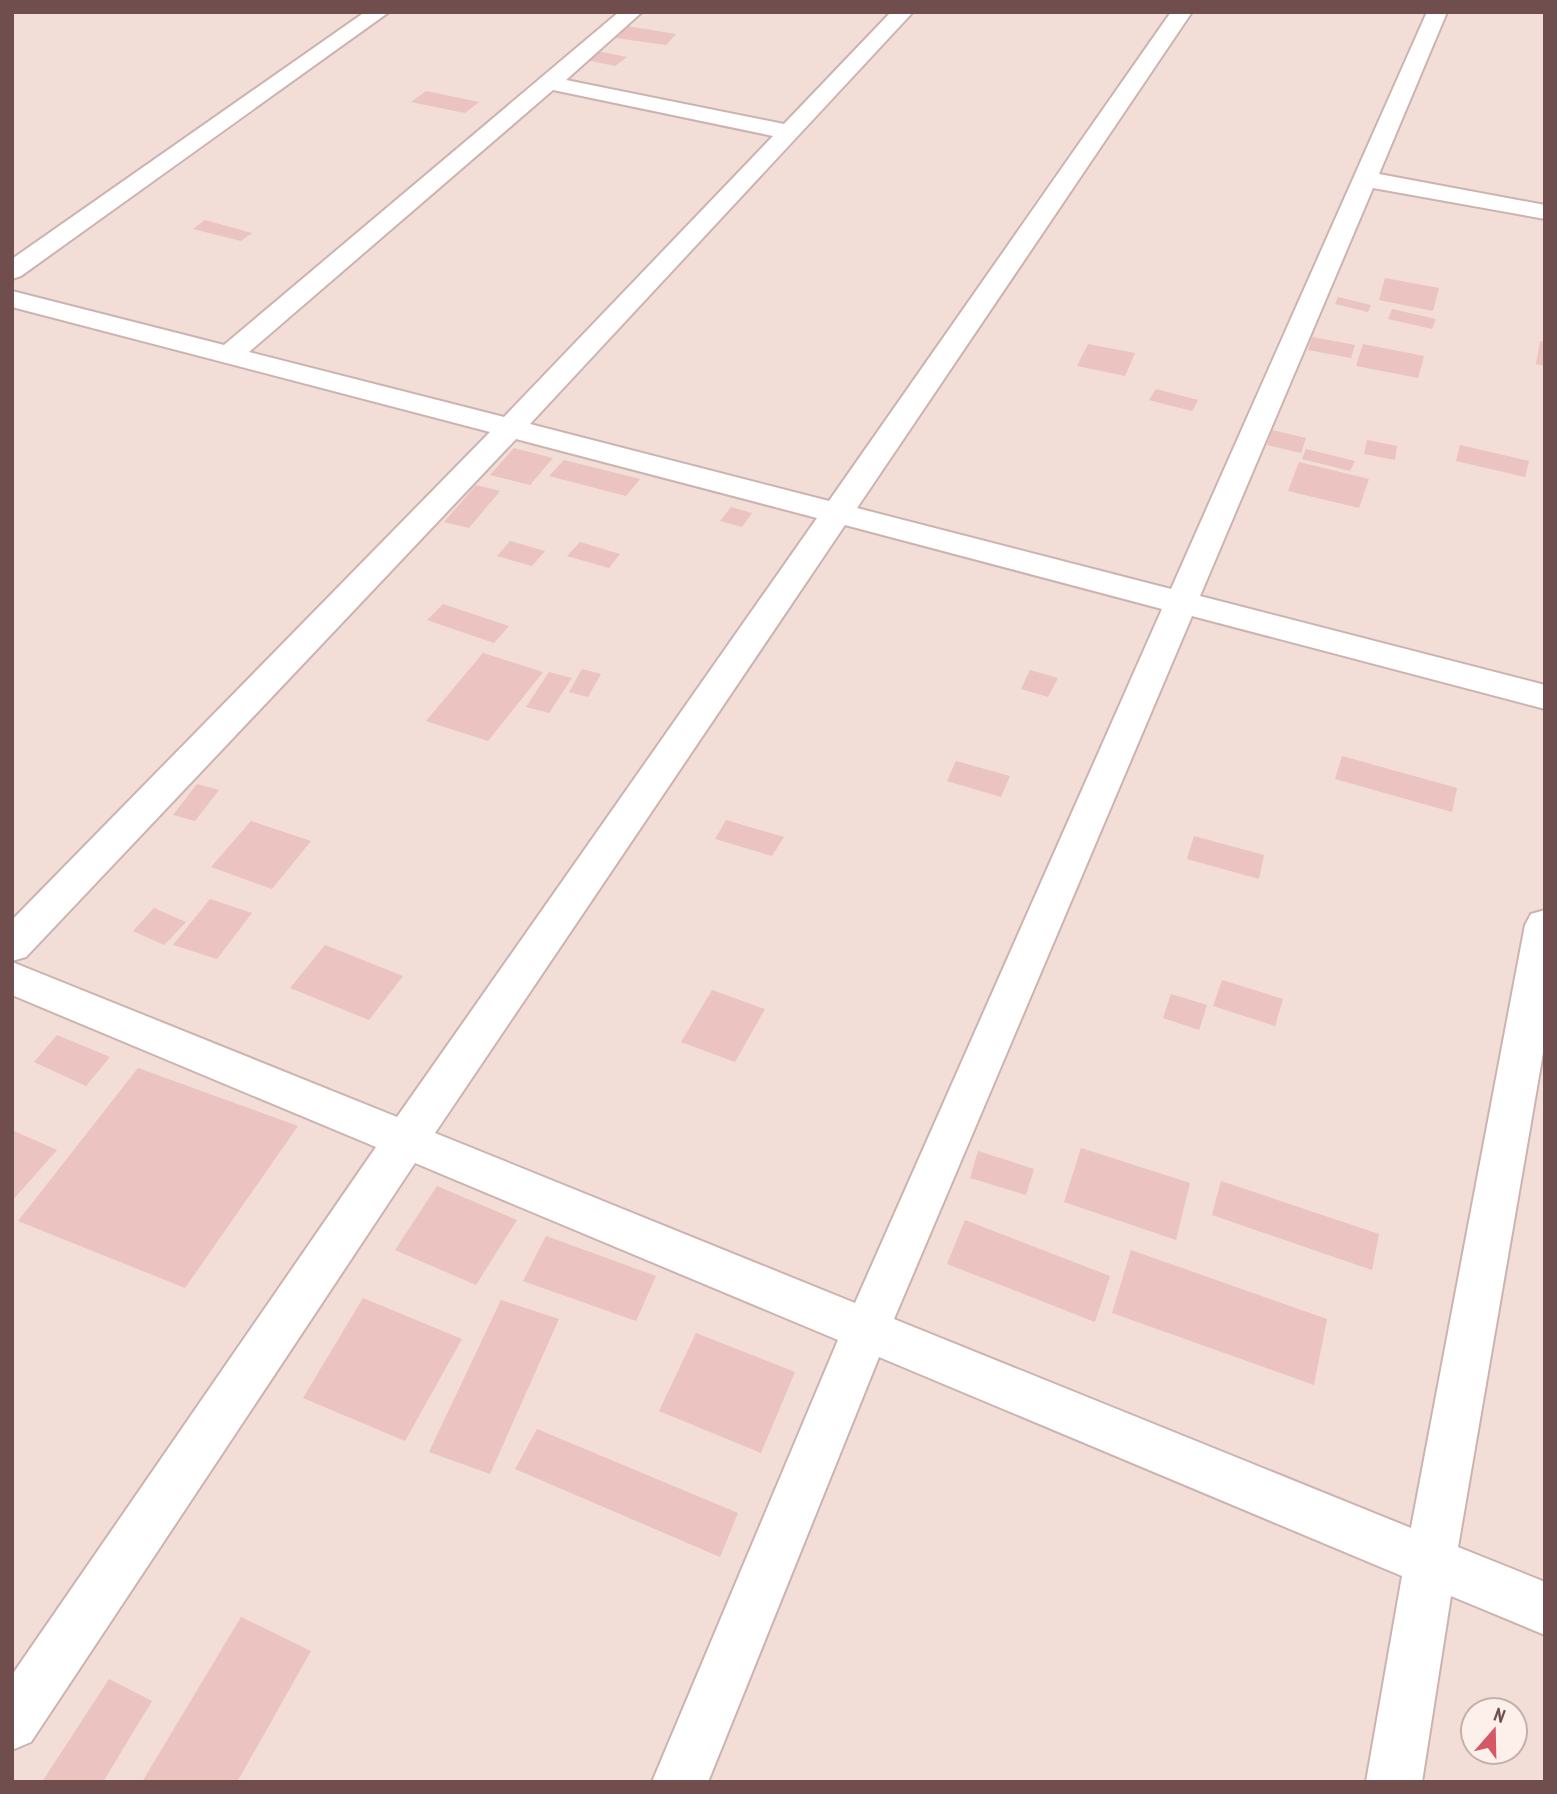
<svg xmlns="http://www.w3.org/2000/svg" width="1557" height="1794" viewBox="0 0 1557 1794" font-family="'PT Sans Narrow',sans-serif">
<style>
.residential{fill:#f2ddd7;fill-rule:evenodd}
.building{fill:#ebc3c0}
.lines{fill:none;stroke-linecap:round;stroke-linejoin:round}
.minor-casing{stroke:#ccb3b0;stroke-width:4}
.minor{fill:#fff;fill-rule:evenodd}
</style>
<rect width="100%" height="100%" fill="#f9ebe5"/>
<path class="residential" d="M12,12h1533v1770h-1533zM1473,1710h42v42h-42z"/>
<g class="building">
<polygon points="627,26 676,34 666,45 616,38"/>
<polygon points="597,51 627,57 615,66 586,60"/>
<polygon points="426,91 479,102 465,113 411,102"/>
<polygon points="205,220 252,233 241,241 193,229"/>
<polygon points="1385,278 1439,288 1433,311 1379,300"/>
<polygon points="1338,297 1371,305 1368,312 1335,304"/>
<polygon points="1392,309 1436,319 1432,329 1388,319"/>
<polygon points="1312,337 1355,345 1351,358 1308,350"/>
<polygon points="1540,341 1545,342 1545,366 1536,364"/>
<polygon points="1088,344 1135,353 1125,376 1077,366"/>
<polygon points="1363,344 1424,356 1418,378 1356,366"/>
<polygon points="1156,389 1198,400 1192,411 1149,400"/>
<polygon points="1272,430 1306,438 1301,453 1267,445"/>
<polygon points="1367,440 1397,446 1395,460 1364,454"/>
<polygon points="1460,445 1529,461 1525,477 1456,461"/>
<polygon points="514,448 553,458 530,485 490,475"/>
<polygon points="1306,449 1355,461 1350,471 1302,459"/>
<polygon points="564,460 640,479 626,496 549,476"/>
<polygon points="1299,462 1369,479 1359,508 1288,491"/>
<polygon points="476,485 500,491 469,528 444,522"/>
<polygon points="731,507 752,513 742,527 720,521"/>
<polygon points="510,541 545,551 532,566 497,556"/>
<polygon points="580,542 620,554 609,568 567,556"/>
<polygon points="443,604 509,626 494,643 427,620"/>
<polygon points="483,653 543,672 488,741 426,721"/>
<polygon points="582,669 601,674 588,697 569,692"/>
<polygon points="1030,670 1058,678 1048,697 1021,689"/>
<polygon points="549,672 572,678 549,713 526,707"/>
<polygon points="1342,756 1457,788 1452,812 1335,779"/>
<polygon points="956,761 1010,776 1001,797 947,781"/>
<polygon points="197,784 219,790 195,821 173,815"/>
<polygon points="726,820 784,837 772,856 715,839"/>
<polygon points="251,821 311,841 272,889 211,867"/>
<polygon points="1194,836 1264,855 1259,879 1187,859"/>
<polygon points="210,899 252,913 217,959 173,945"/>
<polygon points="154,908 186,922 164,945 133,931"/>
<polygon points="325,945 403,976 369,1020 290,988"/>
<polygon points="1222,980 1283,999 1275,1026 1213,1006"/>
<polygon points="712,990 765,1009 735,1062 681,1042"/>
<polygon points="1171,994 1207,1005 1199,1030 1163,1018"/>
<polygon points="57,1035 110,1057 86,1086 34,1062"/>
<polygon points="138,1068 298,1126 185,1288 18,1221"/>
<polygon points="12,1130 57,1150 12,1201"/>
<polygon points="1081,1148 1190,1183 1176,1240 1064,1202"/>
<polygon points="978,1151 1034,1169 1026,1195 970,1178"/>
<polygon points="1221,1181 1379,1234 1372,1270 1212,1215"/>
<polygon points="437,1186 517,1220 476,1285 395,1250"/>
<polygon points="965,1220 1110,1276 1095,1322 947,1264"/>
<polygon points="546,1236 656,1276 636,1321 523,1281"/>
<polygon points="1131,1250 1327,1319 1314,1385 1112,1313"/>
<polygon points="363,1298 462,1339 405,1441 303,1398"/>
<polygon points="501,1300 559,1319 490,1474 429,1452"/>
<polygon points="696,1333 795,1372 761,1453 659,1411"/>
<polygon points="537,1429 738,1513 720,1557 515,1469"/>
<polygon points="241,1617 311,1651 237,1782 142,1782"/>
<polygon points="109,1679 152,1701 103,1782 42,1782"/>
</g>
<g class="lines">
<g class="minor-casing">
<g id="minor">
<polygon points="365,12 389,12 21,276 12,279 12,259"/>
<path d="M619,12h23l-76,68 218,44 107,-112h22l-383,412 299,77 342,-489h21l-335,496 314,81 256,-577h20l-68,162 166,31v14l-172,-31 -173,408 345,89v24l-353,-93 -298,703 517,209 114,-603 6,-11 14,-4v131l-87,506 87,35v53l-94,-39 -29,186h-56l36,-206 -523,-219 -171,425h-56l186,-442 -423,-177 -384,579 -19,8v-75l364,-528 -364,-152v-33l385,155 420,-599 -301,-79 -490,518 -14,4v-41l478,-488 -478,-125v-16l212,54zM553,90l220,46 -269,281 -255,-65zM845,525l317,84 -307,694 -420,-170z"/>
</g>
</g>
<use href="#minor" class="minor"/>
</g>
<rect width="1557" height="1794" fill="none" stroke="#6f4e4d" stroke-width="28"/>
<g transform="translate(1494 1731) rotate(20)"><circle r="33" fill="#fdf0eb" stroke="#c4afac" stroke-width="2"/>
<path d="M0-5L12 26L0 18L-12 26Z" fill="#d55865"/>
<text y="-10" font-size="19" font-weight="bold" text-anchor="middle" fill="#6f4e4d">N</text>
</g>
</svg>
